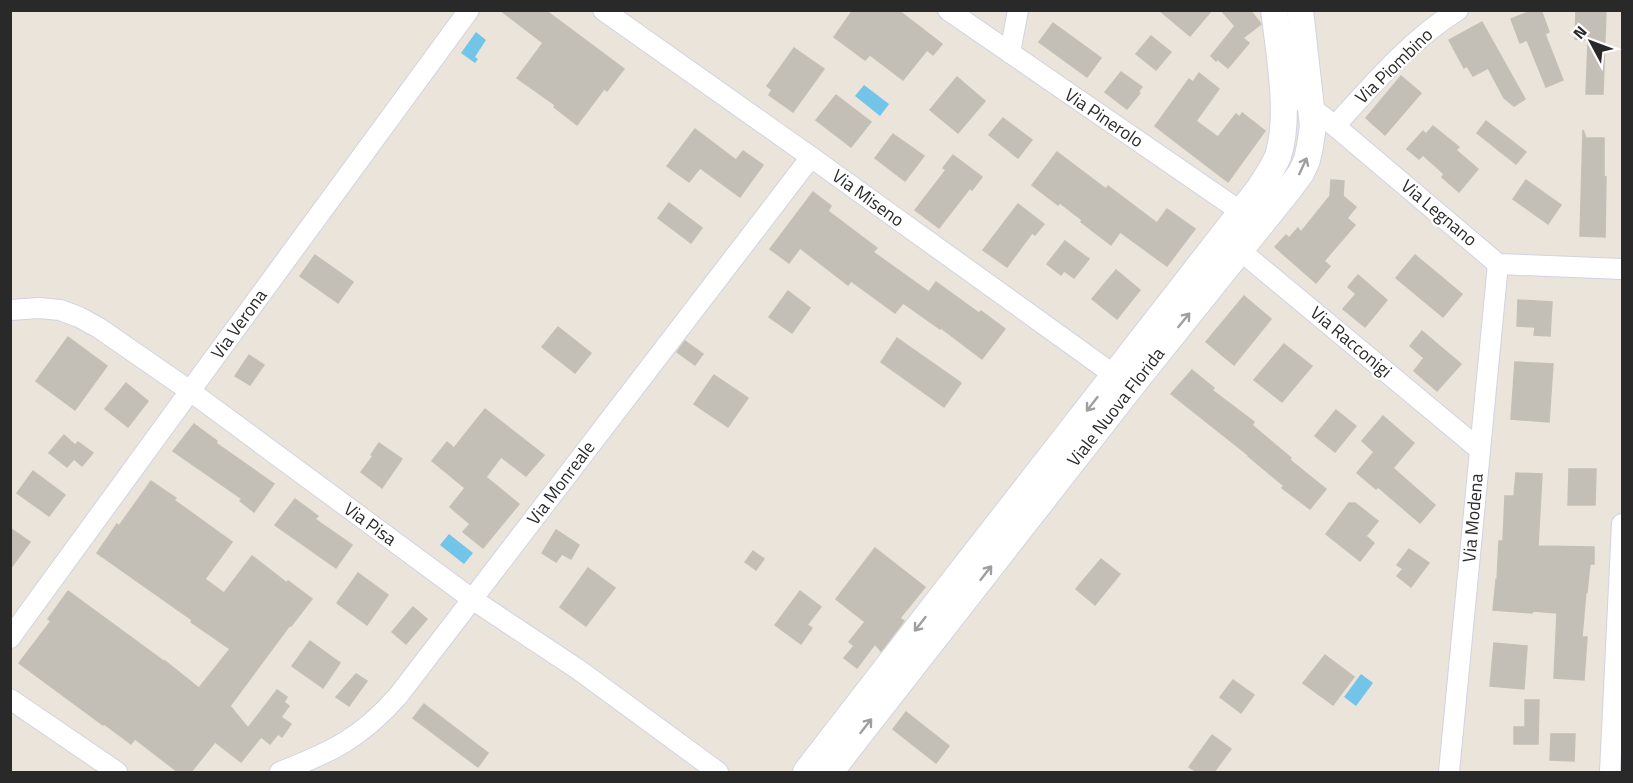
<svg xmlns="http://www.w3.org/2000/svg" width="1633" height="783" viewBox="0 0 1633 783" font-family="'Titillium Web',sans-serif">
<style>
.water{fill:#72c4e8}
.building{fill:#c3beb6;stroke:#c5c0b5;stroke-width:1.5}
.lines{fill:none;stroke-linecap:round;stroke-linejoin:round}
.minor-casing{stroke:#d0d3e1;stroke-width:22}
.tertiary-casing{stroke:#d0d3e1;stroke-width:28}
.minor{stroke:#fff;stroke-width:20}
.tertiary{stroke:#fff;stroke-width:26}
.oneway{stroke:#9f9f9f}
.labels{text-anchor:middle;stroke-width:4.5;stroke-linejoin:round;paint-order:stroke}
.street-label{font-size:18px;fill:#292929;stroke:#fff}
</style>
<rect width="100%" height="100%" fill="#eae4db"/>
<g class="water">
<polygon points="476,32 486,40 475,57 478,59 475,63 461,53"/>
<polygon points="864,85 889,104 880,116 855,96"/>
<polygon points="449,534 473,553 464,564 440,545"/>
<polygon points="1361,674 1373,683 1356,706 1344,697"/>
</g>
<g class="building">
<polygon points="500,10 545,10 624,69 607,91 604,89 577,125 554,107 555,105 517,78 543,43"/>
<polygon points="853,10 898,10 942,44 933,55 927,50 903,80 870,55 865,60 834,37"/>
<polygon points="1159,10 1212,10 1190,36"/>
<polygon points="1221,10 1250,10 1261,24 1243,38 1249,43 1228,68 1217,59 1216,61 1211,56 1235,26"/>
<polygon points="1534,10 1541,10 1549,32 1545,34 1563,80 1546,87 1527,40 1520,43 1511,19"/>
<polygon points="1576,10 1606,10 1603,94 1586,94 1588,40 1575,39"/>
<polygon points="1482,22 1525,99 1514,106 1504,98 1488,68 1473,76 1467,66 1464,68 1449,40"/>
<polygon points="1053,23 1101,58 1087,77 1039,42"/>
<polygon points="1151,36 1171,52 1156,70 1136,54"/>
<polygon points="794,48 824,69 793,112 769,95 772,90 767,86"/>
<polygon points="1121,72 1142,87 1138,92 1140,93 1127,109 1105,92"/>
<polygon points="1199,73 1219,89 1196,121 1218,137 1236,114 1240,117 1242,113 1265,131 1228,182 1155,126 1189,79 1193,82"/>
<polygon points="1401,76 1421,93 1385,135 1366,118"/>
<polygon points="957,77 985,101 958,133 930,110"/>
<polygon points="836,95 871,122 851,147 816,120"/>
<polygon points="1003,118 1032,140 1018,158 989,135"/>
<polygon points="1486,121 1526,152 1516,164 1477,133"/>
<polygon points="1433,126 1459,147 1456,150 1478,169 1459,192 1442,177 1444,174 1423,155 1419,159 1407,149 1423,131 1426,134"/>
<polygon points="695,129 736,160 743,151 763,165 740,197 700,168 689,182 667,166"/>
<polygon points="1583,130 1586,138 1604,138 1604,176 1606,177 1605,237 1580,236"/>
<polygon points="893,134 924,156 905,181 875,158"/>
<polygon points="1057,152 1106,189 1108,186 1157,223 1167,209 1195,229 1167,266 1120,232 1111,245 1081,222 1082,220 1060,203 1058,205 1032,185"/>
<polygon points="953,155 982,177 972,190 970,188 939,228 915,210 946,170 943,168"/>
<polygon points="1331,180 1344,181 1343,196 1356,207 1347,218 1355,225 1324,261 1330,266 1316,283 1275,247 1286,235 1289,238 1298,228 1301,232 1330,196"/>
<polygon points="1526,180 1561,205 1548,224 1513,199"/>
<polygon points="813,192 831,206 828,211 877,248 873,252 929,292 936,282 979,313 981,311 1005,329 982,359 941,328 940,329 903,303 895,313 851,281 848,285 800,248 789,263 770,249"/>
<polygon points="669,203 702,228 691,243 658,218"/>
<polygon points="1018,204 1044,224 1035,235 1032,233 1007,267 983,250"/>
<polygon points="1065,241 1089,259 1074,278 1064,271 1061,275 1047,264"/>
<polygon points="315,255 353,282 338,303 300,276"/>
<polygon points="1415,255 1462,294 1443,317 1396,278"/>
<polygon points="1116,270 1140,290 1117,319 1092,299"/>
<polygon points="1358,275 1387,300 1365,327 1343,309 1356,294 1348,287"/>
<polygon points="788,291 810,308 792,333 769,317"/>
<polygon points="1244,296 1271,319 1234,365 1206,342"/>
<polygon points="1518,300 1552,302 1550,336 1534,335 1535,327 1517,326"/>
<polygon points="558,327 591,353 575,373 542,347"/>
<polygon points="1422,331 1461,364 1437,391 1414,371 1424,358 1410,346"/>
<polygon points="68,337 107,366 75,410 36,381"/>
<polygon points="897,338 961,383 944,407 881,362"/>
<polygon points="685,341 703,354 695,365 677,352"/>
<polygon points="1284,344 1312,366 1282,402 1254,380"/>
<polygon points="249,355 264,365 250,385 235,376"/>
<polygon points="1515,362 1553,364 1549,422 1511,419"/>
<polygon points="1192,370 1214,388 1212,390 1254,422 1252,425 1291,458 1290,460 1326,489 1310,509 1282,488 1284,486 1248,456 1248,455 1171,394"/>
<polygon points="714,375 748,398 728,427 694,404"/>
<polygon points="126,383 148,401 128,427 105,409"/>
<polygon points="485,409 544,455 526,476 501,457 486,477 519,504 483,548 463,532 470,524 450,507 465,488 432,461 447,442 454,448"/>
<polygon points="1336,410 1356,426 1335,452 1315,436"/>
<polygon points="1383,416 1414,443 1393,468 1435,505 1420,523 1378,487 1376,489 1357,473 1374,452 1362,441"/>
<polygon points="194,424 217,441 216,443 274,484 254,512 240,501 242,499 173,451"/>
<polygon points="64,435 75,445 78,442 93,453 82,466 74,459 67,467 49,453"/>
<polygon points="379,443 402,459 382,488 361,472 373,456 371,455"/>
<polygon points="1569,469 1596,469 1595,505 1568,505"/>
<polygon points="33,471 65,495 49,516 17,493"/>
<polygon points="1516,473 1542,474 1538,546 1594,547 1594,564 1590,564 1587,592 1586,591 1582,637 1587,637 1584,680 1554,678 1557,613 1533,611 1532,613 1493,610 1496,580 1497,581 1499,541 1503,541 1505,496 1514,496"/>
<polygon points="151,481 176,498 174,500 232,542 205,579 224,593 252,556 287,583 288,581 312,599 291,626 290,625 230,706 248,728 277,690 287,697 284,702 289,706 281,717 291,724 282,737 278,734 270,744 261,737 241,762 215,742 191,772 178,772 135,739 131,744 104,724 103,725 19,663 51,621 48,619 68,591 165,662 165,661 199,688 230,649 191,622 192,620 97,553 117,524 119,526"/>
<polygon points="295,499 318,516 315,519 352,545 336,568 275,525"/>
<polygon points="1349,503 1355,503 1378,521 1366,536 1374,543 1360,561 1326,534"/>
<polygon points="10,528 30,542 10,569"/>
<polygon points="556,530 579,545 571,559 562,554 556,562 542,553"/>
<polygon points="875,548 925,587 900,618 904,621 881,651 875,644 857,668 844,658 854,646 849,642 865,622 836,599"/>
<polygon points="1409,549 1429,563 1411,587 1397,576 1403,569 1397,565"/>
<polygon points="753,551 764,559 756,570 745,562"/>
<polygon points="1101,559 1120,574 1095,605 1076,589"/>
<polygon points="588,568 615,588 586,626 560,607"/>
<polygon points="358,573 388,595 367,625 337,603"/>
<polygon points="800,591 821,607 807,625 812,628 801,644 775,625"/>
<polygon points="413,607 427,619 406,644 392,632"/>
<polygon points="310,641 340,663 323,688 292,666"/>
<polygon points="1494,643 1527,646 1524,689 1490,686"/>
<polygon points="1325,655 1354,677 1333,705 1303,683"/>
<polygon points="356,674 367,681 349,706 336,697"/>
<polygon points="1233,680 1254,695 1241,713 1220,697"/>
<polygon points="1525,700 1539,700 1538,744 1514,744 1514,727 1525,727"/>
<polygon points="424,704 488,753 478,767 413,718"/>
<polygon points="906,712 949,746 936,763 893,729"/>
<polygon points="1551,734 1575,734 1574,761 1550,760"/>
<polygon points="1212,735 1231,749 1214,772 1197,772 1189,767"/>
</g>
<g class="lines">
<g class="minor-casing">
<g id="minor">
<polyline points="603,10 811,157 1124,382"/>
<polyline points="948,10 1253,220"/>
<polyline points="1010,53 1018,10"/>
<polyline points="1282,85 1335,126 1498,264 1622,269"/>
<path d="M1335,126c38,-42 74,-85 123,-116"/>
<polyline points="1230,242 1479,449"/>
<polyline points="10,310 39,308 60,310 79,317 99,328 190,391 472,599 579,670 718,772"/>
<polyline points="10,638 190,391 469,10"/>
<polyline points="10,699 117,772"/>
<path d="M280,772c51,-20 80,-33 118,-76l413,-539"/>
<polyline points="1449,772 1498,264"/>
<polyline points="1610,772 1622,524"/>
</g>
</g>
<g class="tertiary-casing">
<g id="tertiary">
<path d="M806,772l151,-195 302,-388c7,-11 14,-21 19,-33 13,-39 1,-104 -4,-146"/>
<polyline points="830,772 1137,379 1290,188 1301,173 1307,160 1310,146 1313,126 1300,10"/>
</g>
</g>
<use href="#minor" class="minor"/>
<use href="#tertiary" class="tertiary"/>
</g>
<defs><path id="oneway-shaft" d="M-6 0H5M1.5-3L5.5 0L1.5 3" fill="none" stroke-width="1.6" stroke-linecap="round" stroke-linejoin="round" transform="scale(1.5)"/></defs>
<g class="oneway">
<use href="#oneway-shaft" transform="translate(1303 166) rotate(-65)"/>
<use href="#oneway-shaft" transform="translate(1184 320) rotate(-51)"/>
<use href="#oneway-shaft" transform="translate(1092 404) rotate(128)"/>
<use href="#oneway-shaft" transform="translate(986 573) rotate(-52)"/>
<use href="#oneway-shaft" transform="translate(920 624) rotate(128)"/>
<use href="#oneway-shaft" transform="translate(866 726) rotate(-52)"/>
</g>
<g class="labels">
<g class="street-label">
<text transform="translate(1394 66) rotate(-44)" y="6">Via Piombino</text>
<text transform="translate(1104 118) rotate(34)" y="6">Via Pinerolo</text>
<text transform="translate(868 198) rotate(36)" y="6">Via Miseno</text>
<text transform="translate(1439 213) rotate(40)" y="6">Via Legnano</text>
<text transform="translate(239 324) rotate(-54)" y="6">Via Verona</text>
<text transform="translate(1351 342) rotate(40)" y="6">Via Racconigi</text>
<text transform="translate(1116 407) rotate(-52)" y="6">Viale Nuova Florida</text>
<text transform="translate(561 483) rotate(-53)" y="6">Via Monreale</text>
<text transform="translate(1473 518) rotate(-85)" y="6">Via Modena</text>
<text transform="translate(370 524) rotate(36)" y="6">Via Pisa</text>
</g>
</g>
<rect width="1633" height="783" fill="none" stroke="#292929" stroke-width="24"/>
<g transform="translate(1591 42) rotate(311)" stroke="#ffffff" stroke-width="4.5" paint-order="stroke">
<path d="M0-4.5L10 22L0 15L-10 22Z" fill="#292929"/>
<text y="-9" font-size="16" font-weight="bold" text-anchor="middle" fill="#292929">N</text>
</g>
</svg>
